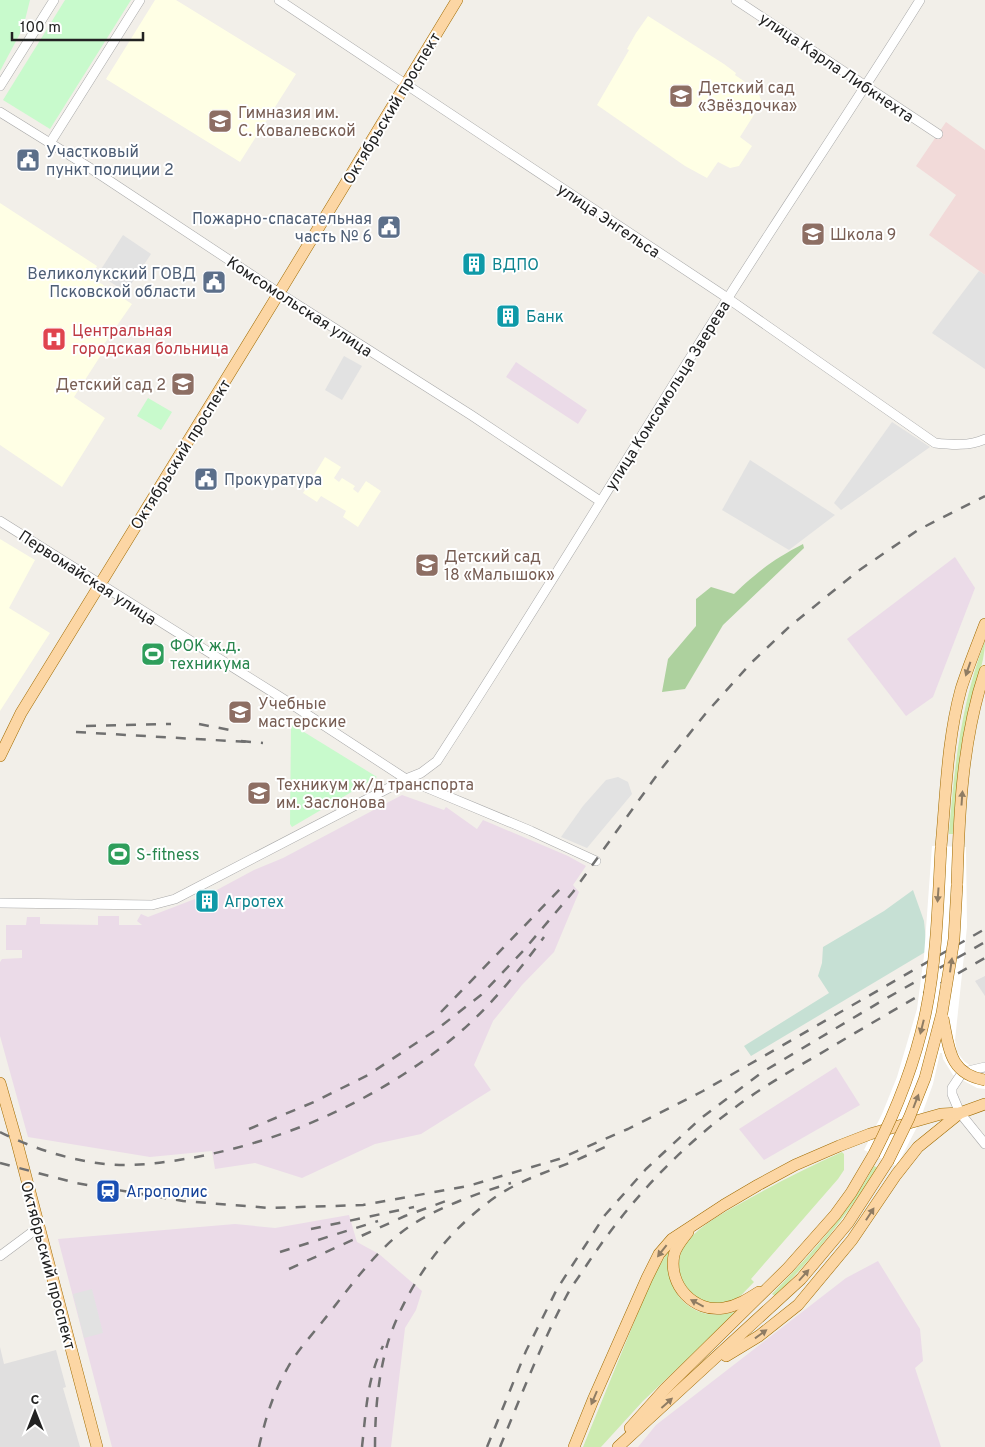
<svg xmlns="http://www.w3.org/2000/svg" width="985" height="1447" viewBox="0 0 985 1447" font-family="Overpass,sans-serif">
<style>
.residential{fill:#e0dfdf}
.commercial{fill:#f2dad9}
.industrial{fill:#ebdbe8}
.education{fill:#ffffe5}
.grass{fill:#cdebb0}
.forest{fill:#add19e}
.wetland{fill:#c6e0d4}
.park{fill:#c8facc}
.parking{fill:#e2e2e2}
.pier{fill:#fff}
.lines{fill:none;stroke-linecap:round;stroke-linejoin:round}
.minor-casing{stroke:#a9a9a9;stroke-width:10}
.major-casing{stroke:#a06b00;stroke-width:12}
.minor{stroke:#fff;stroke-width:9}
.major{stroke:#fcd6a4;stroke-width:11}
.rail{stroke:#707070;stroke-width:2.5;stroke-dasharray:10 10;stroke-linecap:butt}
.major-bridge-casing{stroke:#a06b00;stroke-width:12;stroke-linecap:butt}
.major-bridge{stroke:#fcd6a4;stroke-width:11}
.oneway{fill:#8f7c63}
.labels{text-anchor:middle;stroke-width:4;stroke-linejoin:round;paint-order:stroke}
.street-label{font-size:16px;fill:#222;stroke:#fff}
.education-label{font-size:16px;fill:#785e54;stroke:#fff;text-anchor:start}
.service-label{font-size:16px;fill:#4e5e75;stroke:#fff;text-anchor:start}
.culture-label{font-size:16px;fill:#0d838f;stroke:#fff;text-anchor:start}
.health-label{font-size:16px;fill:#be3a42;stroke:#fff;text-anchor:start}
.leisure-label{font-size:16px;fill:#27864d;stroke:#fff;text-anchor:start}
.transit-label{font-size:16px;fill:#164399;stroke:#fff;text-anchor:start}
</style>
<rect width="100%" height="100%" fill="#f2efe9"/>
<g class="residential">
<polygon points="985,976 985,996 975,981"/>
<polygon points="0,1347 4,1364 56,1350 66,1387 63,1388 80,1447 0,1447"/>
</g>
<polygon class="commercial" points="946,122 985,150 985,275 929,235 956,195 916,166"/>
<g class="industrial">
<polygon points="516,362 587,410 578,424 506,377"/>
<polygon points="955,557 975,588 933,697 906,716 847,639"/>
<polygon points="402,795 444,810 446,807 477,829 483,820 568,856 586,866 573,885 579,892 554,952 522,985 493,1021 474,1065 491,1090 421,1134 375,1144 302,1178 255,1163 215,1169 212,1151 150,1157 28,1137 0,1036 0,962 2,959 22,958 22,950 6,950 6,925 26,925 27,917 40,917 40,924 98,925 98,916 119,916 119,925 142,925 137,921 141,914 148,917 213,892 254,870 283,858"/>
<polygon points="836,1067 860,1105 764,1160 739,1129"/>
<polygon points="349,1215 357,1242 379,1254 422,1291 416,1310 405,1328 391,1447 112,1447 58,1239 235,1224 275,1228"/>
<polygon points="878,1261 920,1329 923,1361 915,1368 941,1447 638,1447 656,1425 846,1278"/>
</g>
<g class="education">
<polygon points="155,0 176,0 296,74 240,162 106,79"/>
<polygon points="648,16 724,64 736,73 735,75 757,90 762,102 740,137 752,146 739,166 730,168 718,162 707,178 685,166 597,105 629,50 627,49 636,33"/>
<polygon points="0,203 97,266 91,277 132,304 100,350 103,352 74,397 105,418 62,487 0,445"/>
<polygon points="325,457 341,467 334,478 339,482 342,478 355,486 353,489 358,493 366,481 381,491 358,527 343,517 346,511 321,496 317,502 303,493"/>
<polygon points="0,539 35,560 9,608 50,633 0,711"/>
</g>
<g class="grass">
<path d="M985,641c0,24 -12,48 -17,71 -9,40 -12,81 -15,122h-4c5,-66 12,-131 36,-193z"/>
<path d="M842,1152l2,2v16l-6,9 -87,100 3,3c-7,7 -14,16 -23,20 -33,13 -66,-28 -46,-57 13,-19 37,-31 58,-43 32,-18 65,-35 99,-50z"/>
<path d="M874,1166l4,2c-32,48 -63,88 -103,128l-3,-2c38,-39 76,-80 102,-128z"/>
<path d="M672,1249c-9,28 4,58 35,65 10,2 21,0 31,-3l-95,90 -42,46h-18l70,-171 16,-26z"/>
</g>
<path class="forest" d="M803,544l1,4 -81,77 -38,64 -23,3 6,-33 28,-33v-27l15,-12 23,7c24,-23 40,-35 69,-50z"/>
<polygon class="wetland" points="913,890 924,921 927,951 751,1056 744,1046 829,993 818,976 822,963 823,947 884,911"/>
<g class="park">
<polygon points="0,0 30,0 23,28 0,71"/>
<polygon points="65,0 131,0 50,129 3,100"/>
<polygon points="148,398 172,412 161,430 137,416"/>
<polygon points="291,724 377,777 292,827 290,824"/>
</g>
<g class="parking">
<polygon points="123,235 151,254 126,292 98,274"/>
<polygon points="979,271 985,275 985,369 932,333"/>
<polygon points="344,356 362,366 342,400 325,390"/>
<polygon points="892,422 930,447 841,510 834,503"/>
<polygon points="750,460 835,515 789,550 722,510"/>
<polygon points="618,777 628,782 632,794 587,848 561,837 583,806 606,780"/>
<polygon points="92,1289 103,1333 84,1338 73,1294"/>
</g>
<polygon class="pier" points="932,846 966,847 967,927 955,1040 957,1052 964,1061 976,1070 985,1073 985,1089 977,1088 953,1075 943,1059 942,1053 940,1053 933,1084 918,1125 897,1166 864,1150 882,1114 897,1077 917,1009 924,956"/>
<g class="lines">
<g class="minor-casing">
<g id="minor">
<path d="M279,0l444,295 212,148c18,2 34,3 50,-4"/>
<polyline points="736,0 938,134"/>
<polyline points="0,86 54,0"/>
<polyline points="0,112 87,166 279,293 471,415 600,501"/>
<polyline points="50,143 140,0"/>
<polyline points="0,521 285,700 406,779 531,831 596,861"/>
<path d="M0,903l152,2 23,-6 231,-120 15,-6 16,-12c99,-152 192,-307 289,-460 64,-101 131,-200 194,-301"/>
<polyline points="985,1067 968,1071 960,1076 952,1088 952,1094 960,1113 985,1144"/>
<polyline points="0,1256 39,1227"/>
</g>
</g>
<g class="major-casing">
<g id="major">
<polyline points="0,756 21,713 279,293 457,0"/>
<path d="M941,847c5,-53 6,-107 20,-158 7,-22 16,-44 24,-65"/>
<path d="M957,885c2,-71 5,-145 28,-214"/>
<polyline points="0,1083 16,1139 97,1447"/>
<path d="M688,1232c-5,7 -12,14 -14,23 -6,30 20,58 50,53 13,-2 24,-9 35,-16"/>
<polyline points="726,1356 759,1336 798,1305 852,1240 896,1175 918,1147 960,1113"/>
<polyline points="630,1428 665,1389 788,1268 835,1215 851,1193 874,1154"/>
<polyline points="574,1447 593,1400 647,1278 659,1254 672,1239 724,1205 758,1185 795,1165 839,1146 870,1134 941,1114 960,1113 985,1104"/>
<polyline points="618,1447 801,1279 848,1223 888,1161"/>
</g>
</g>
<use href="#minor" class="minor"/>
<use href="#major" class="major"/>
<g class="rail">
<polyline points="199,724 235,731"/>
<polyline points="86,726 171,724"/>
<polyline points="76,732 248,742"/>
<polyline points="241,741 263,743"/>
<polyline points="441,1012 561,888"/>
<polyline points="249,1129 314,1102 368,1075 436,1030 481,995 524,950 573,892 662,768 706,713 751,663 789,627 858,571 918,530 985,496"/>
<path d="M0,1132c30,15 63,26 97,31 31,5 64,0 94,-5 93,-17 182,-56 256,-115 38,-30 69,-68 97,-106"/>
<polyline points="0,1163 76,1183 183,1201 270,1208 363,1205 468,1186 559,1159 628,1129 703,1091 985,929"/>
<polyline points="311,1229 414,1207"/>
<polyline points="280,1252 378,1221"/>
<polyline points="289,1269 405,1216 454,1198"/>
<path d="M259,1447c6,-27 14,-54 28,-78 9,-17 24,-33 36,-48 24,-30 55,-74 87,-95 29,-19 68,-33 101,-43"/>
<path d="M362,1447c4,-35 5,-69 21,-101"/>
<path d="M375,1447c0,-35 3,-71 13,-105 19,-58 59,-112 109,-146 22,-15 47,-23 72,-33 13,-5 25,-11 38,-17"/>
<polyline points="487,1447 526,1351 557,1289 605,1215 646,1169 700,1119 761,1073 880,1002 985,942"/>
<path d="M500,1447c21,-51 41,-103 67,-152 6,-11 14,-21 21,-32 38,-57 85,-109 141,-151 31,-24 65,-43 99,-63 52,-31 104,-61 157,-91"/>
</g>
<g class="major-bridge-casing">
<g id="major-bridge">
<path d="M943,1018c6,30 6,56 42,62"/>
<path d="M874,1154c23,-45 42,-94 52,-143 11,-54 12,-110 15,-164"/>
<polyline points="888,1161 909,1118 925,1078 942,1013 954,939 957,885"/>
</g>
</g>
<use href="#major-bridge" class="major-bridge"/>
</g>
<defs><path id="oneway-solid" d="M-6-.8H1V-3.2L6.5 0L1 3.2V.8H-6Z" transform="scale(1.25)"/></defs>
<g class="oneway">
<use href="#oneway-solid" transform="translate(968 669) rotate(109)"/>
<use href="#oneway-solid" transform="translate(962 798) rotate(-86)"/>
<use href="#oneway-solid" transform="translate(938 895) rotate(94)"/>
<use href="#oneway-solid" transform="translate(951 965) rotate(-82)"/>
<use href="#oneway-solid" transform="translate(922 1027) rotate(104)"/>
<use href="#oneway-solid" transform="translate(916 1101) rotate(-69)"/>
<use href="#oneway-solid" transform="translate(870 1214) rotate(-57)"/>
<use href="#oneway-solid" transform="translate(662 1251) rotate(128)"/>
<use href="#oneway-solid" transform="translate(804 1275) rotate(-48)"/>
<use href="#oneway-solid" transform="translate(697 1303) rotate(-152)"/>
<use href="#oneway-solid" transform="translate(761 1334) rotate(-36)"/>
<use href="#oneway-solid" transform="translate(594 1398) rotate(113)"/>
<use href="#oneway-solid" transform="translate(667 1403) rotate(-42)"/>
</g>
<defs>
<g id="school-square" transform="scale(1.25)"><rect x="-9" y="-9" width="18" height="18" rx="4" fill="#8d6e63" stroke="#fff"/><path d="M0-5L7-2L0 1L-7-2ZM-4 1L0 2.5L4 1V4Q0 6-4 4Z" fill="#fff"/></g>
<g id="civic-square" transform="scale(1.25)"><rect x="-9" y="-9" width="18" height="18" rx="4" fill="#5c6f8a" stroke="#fff"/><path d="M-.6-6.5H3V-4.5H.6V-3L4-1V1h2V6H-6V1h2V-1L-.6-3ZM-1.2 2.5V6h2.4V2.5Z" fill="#fff"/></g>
<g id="building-square" transform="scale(1.25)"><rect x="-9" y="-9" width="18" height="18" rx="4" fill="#0f9aa8" stroke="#fff"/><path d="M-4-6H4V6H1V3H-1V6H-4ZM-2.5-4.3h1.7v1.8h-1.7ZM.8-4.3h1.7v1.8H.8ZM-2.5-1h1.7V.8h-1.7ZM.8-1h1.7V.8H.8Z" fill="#fff"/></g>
<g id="hospital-square" transform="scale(1.25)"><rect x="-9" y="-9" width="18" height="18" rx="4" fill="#e0444e" stroke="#fff"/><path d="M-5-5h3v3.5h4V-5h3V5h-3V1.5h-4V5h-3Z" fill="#fff"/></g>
<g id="stadium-square" transform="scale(1.25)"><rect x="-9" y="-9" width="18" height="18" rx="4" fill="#2e9e5b" stroke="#fff"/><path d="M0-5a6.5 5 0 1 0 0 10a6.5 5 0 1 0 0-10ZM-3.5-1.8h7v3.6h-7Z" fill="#fff"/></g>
<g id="university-square" transform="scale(1.25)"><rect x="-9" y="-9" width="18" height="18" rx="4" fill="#8d6e63" stroke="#fff"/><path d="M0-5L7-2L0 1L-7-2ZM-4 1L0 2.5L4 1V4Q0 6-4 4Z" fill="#fff"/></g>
<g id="station-square" transform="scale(1.25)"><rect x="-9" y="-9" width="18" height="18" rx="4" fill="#1a4fb4" stroke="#fff"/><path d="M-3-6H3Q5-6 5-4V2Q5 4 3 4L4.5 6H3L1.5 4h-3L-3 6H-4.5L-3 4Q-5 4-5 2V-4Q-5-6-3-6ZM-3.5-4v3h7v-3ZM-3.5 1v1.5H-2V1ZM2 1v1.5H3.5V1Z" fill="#fff"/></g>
</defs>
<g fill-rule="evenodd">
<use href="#school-square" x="681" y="96"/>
<use href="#school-square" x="220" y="121"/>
<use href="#civic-square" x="28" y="160"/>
<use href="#civic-square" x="389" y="227"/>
<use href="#school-square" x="813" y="234"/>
<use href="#building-square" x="474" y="264"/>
<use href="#civic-square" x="214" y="282"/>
<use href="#building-square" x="508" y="316"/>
<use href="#hospital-square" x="54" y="339"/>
<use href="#school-square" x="183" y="384"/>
<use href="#civic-square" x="206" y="479"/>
<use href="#school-square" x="427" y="565"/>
<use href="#stadium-square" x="153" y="654"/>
<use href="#university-square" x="240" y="712"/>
<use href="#university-square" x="259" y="793"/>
<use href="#stadium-square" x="119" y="854"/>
<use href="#building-square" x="207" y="901"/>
<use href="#station-square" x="108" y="1191"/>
</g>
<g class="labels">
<g class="street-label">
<text transform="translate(837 67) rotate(34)" y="6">улица Карла Либкнехта</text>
<text transform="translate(391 108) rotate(-59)" y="6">Октябрьский проспект</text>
<text transform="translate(609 220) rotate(34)" y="6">улица Энгельса</text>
<text transform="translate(300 306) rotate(33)" y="6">Комсомольская улица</text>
<text transform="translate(667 395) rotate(-58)" y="6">улица Комсомольца Зверева</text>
<text transform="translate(180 454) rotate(-58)" y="6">Октябрьский проспект</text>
<text transform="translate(88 577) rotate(33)" y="6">Первомайская улица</text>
<text transform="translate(49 1265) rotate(75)" y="6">Октябрьский проспект</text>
</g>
<g class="education-label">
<text x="698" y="93">Детский сад<tspan x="698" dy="18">«Звёздочка»</tspan></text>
<text x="238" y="118">Гимназия им.<tspan x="238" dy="18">С. Ковалевской</tspan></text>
<text x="830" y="240">Школа 9</text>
<text x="166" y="390" text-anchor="end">Детский сад 2</text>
<text x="444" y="562">Детский сад<tspan x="444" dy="18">18 «Малышок»</tspan></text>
<text x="258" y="709">Учебные<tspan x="258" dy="18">мастерские</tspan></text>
<text x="276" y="790">Техникум ж/д транспорта<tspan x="276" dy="18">им. Заслонова</tspan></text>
</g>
<g class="service-label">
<text x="46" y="157">Участковый<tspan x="46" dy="18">пункт полиции 2</tspan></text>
<text x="372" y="224" text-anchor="end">Пожарно-спасательная<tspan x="372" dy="18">часть № 6</tspan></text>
<text x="196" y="279" text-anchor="end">Великолукский ГОВД<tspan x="196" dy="18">Псковской области</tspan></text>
<text x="224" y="485">Прокуратура</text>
</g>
<g class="culture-label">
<text x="492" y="270">ВДПО</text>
<text x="526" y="322">Банк</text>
<text x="224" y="907">Агротех</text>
</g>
<g class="health-label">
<text x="72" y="336">Центральная<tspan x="72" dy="18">городская больница</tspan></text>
</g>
<g class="leisure-label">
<text x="170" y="651">ФОК ж.д.<tspan x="170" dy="18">техникума</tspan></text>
<text x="136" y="860">S-fitness</text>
</g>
<g class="transit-label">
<text x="126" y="1197">Агрополис</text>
</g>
</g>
<g transform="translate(35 1412)" stroke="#ffffff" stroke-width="4" paint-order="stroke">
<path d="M0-4L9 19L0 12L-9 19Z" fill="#222222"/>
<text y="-8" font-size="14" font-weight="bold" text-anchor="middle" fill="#222222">С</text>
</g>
<path d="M12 32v8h131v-8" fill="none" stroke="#222222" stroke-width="2.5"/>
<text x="20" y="32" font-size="15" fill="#222222" stroke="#ffffff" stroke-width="4" paint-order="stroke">100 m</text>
</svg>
